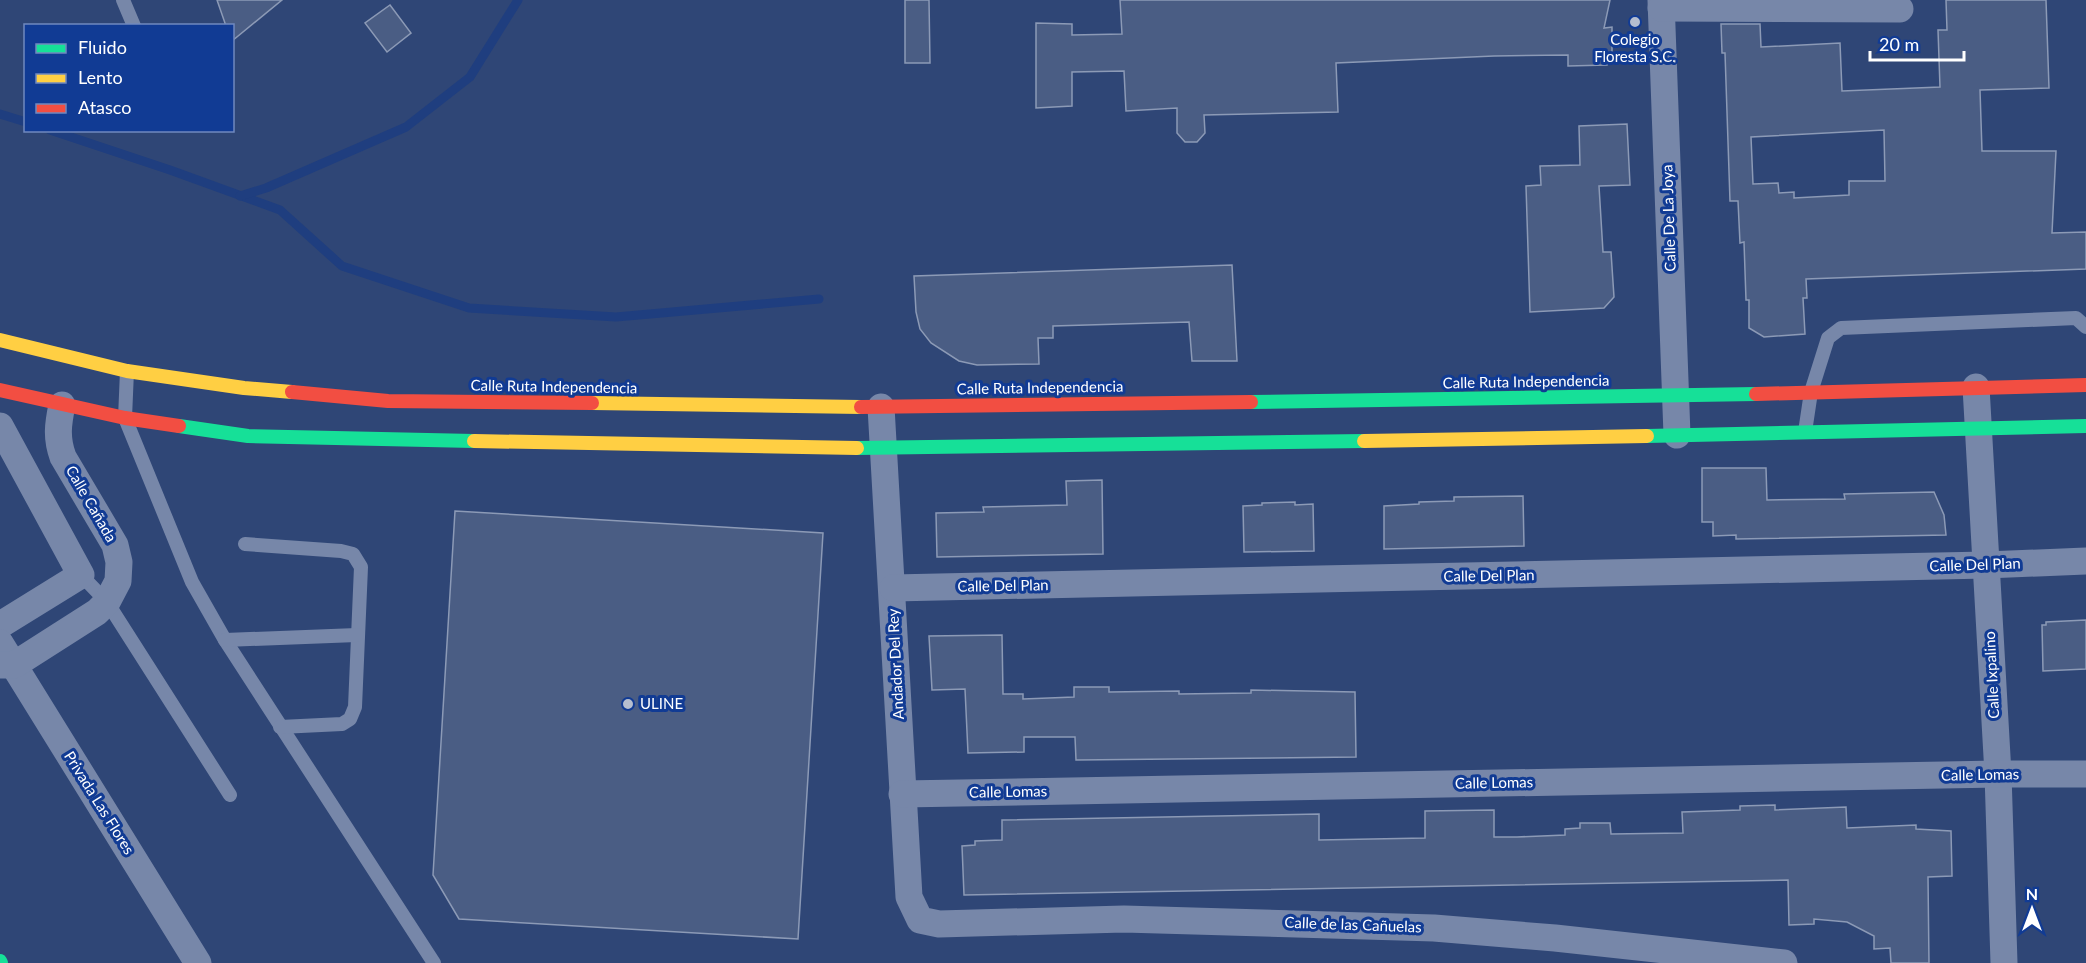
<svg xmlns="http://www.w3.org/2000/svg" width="2086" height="963" viewBox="0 0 2086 963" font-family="Lato,sans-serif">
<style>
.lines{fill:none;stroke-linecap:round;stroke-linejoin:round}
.stream{stroke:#1f3e7f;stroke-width:9}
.building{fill:#4a5d84;stroke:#8c9ab6;stroke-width:1.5;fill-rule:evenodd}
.lane{stroke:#7787a9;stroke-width:14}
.street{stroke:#7787a9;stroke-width:27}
.fast{stroke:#16e098;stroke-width:14}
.slow{stroke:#ffcf43;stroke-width:14}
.jam{stroke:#f24e42;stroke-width:14}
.poi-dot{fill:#b6becf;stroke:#113b94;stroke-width:2}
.labels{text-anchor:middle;stroke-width:6;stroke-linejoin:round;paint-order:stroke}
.poi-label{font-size:15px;fill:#fff;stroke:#113b94}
.street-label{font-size:15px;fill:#fff;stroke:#113b94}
</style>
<rect width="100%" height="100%" fill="#2f4676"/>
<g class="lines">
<g class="stream">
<polyline points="0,114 26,122"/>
<polyline points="50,130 170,170 280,210 342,266 469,308 616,317 819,299"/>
<polyline points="240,196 266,188 406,127 470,77 518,0"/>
</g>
</g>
<g class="building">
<polygon points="217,0 282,0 232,41 232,26 226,26"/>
<polygon points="905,0 929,0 930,63 905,63"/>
<polygon points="1120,0 1610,0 1604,28 1612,27 1612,53 1608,53 1607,65 1568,66 1568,55 1494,56 1336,63 1338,112 1204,115 1205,133 1197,142 1185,142 1177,133 1177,108 1126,111 1124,71 1072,72 1072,106 1036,108 1036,23 1072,24 1072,35 1122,34"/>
<path d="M1946,0h100l3,88 -69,2 2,61h74l-4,82 34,-1v37l-280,10 1,19h-4l2,36 -41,3 -15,-9v-28h-3l-2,-58 -4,1 -2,-42h-8l-5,-148h-3l-1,-29h39l1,23 79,-4 2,48 98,-4 -2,-57h9zM1884,130l1,51h-36v14l-55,3v-6l-15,1 -1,-10 -25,1 -2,-47z"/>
<polygon points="390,5 411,33 387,52 365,23"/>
<polygon points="1627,124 1630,185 1599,186 1603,252 1611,252 1614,297 1604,308 1530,312 1526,186 1541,185 1540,166 1580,165 1579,126"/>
<polygon points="1232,265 1237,361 1192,361 1189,322 1053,326 1053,338 1038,338 1039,364 977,365 959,361 931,343 920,329 916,312 914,276"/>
<polygon points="1702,468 1766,468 1767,500 1845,499 1844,494 1934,492 1944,515 1946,535 1736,539 1736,535 1713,536 1713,522 1702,522"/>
<polygon points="1102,480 1103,554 937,557 936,513 984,512 983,507 1067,505 1066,481"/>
<polygon points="1523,496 1524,546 1384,549 1384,506 1419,504 1419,502 1454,501 1454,497"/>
<polygon points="1295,502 1295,505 1313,504 1314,551 1244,552 1243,506 1262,505 1262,503"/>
<polygon points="455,511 823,533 798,939 459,919 433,875"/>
<polygon points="2086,620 2086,669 2043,671 2042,625 2046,625 2046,622"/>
<polygon points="1002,635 1003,694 1023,694 1023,699 1074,697 1074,687 1109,687 1109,692 1179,691 1179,694 1251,693 1251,690 1355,692 1356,757 1076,760 1075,737 1024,737 1024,752 968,753 965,689 932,690 929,636"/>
<polygon points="1775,805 1775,810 1846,807 1847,828 1916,825 1916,829 1951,831 1952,876 1928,877 1929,963 1891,963 1890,948 1874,949 1874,936 1847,922 1814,919 1814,924 1789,925 1788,880 964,895 962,846 975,845 975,841 1002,840 1002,820 1319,814 1319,840 1425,838 1425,811 1494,810 1494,837 1517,837 1565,835 1565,829 1580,828 1580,823 1610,823 1611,834 1683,833 1682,812 1740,810 1740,806"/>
</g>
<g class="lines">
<g class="lane">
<polyline points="123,0 134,26"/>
<polyline points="127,371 125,418 192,582 225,640 434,963"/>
<polyline points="1805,432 1811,392 1828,338 1841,328 2076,318 2086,327"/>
<polyline points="245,544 341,551 353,554 361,567 355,707 350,719 342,724 280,727"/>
<polyline points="81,575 107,602 230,795"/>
<polyline points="225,640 357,635"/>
</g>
<g class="street">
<polyline points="1661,0 1677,435"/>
<polyline points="1661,8 1900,9"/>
<polyline points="1976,387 1998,774 2004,963"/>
<polyline points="881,407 909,897 920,920 939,924 1124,919 1434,928 1555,938 1784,963"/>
<polyline points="0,426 81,575 0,625"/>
<polyline points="893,588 1986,565 2086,561"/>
<polyline points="0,643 198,963"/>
<path d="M0,665h14l83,-53 10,-10 11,-21 1,-19 -4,-17 -52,-88c-7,-19 -5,-33 -1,-52"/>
<polyline points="902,794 1998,774 2086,774"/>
</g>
<g class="fast">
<polyline points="1251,402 1756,394"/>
<polyline points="179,426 248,436 474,441"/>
<polyline points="1647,436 2086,426"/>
<polyline points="857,448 1364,441"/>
<polyline points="0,961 1,963"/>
</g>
<g class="slow">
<polyline points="0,340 127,371 244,388 292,392"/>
<polyline points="592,403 861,407"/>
<polyline points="474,441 857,448"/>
<polyline points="1364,441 1647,436"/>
</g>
<g class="jam">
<polyline points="0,390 125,418 179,426"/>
<polyline points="292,392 388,401 592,403"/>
<polyline points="1756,394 2086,385"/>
<polyline points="861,407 1251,402"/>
</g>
</g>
<g class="poi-dot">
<circle cx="1635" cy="22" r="6"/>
<circle cx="628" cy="704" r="6"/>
</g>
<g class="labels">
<g class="poi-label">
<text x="1635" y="45">Colegio<tspan x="1635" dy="17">Floresta S.C.</tspan></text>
<text x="640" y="709" text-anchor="start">ULINE</text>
</g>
<g class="street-label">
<text transform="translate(1669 218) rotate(-92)" y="5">Calle De La Joya</text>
<text transform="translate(1526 382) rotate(-1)" y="5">Calle Ruta Independencia</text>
<text transform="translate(554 387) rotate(1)" y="5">Calle Ruta Independencia</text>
<text transform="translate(1040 388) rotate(-1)" y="5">Calle Ruta Independencia</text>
<text transform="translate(91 504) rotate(60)" y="5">Calle Cañada</text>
<text transform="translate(1975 565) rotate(-2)" y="5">Calle Del Plan</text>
<text transform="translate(1489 576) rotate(-1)" y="5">Calle Del Plan</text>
<text transform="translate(1003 586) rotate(-1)" y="5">Calle Del Plan</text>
<text transform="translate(896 664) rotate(-93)" y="5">Andador Del Rey</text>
<text transform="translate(1992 675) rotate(-93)" y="5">Calle Ixpalino</text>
<text transform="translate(1980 775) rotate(-1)" y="5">Calle Lomas</text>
<text transform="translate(1494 783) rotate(-1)" y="5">Calle Lomas</text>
<text transform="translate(1008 792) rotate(-1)" y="5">Calle Lomas</text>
<text transform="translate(99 803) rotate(58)" y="5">Privada Las Flores</text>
<text transform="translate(1353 925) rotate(2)" y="5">Calle de las Cañuelas</text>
</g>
</g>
<rect x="24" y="24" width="210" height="108" fill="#113b94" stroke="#7089bf" stroke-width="1.5"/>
<rect x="36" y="44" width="30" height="9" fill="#16e098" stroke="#7089bf" stroke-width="1.5"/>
<text x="78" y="54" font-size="18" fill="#ffffff">Fluido</text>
<rect x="36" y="74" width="30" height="9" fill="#ffcf43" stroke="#7089bf" stroke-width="1.5"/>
<text x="78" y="84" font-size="18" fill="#ffffff">Lento</text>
<rect x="36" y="104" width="30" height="9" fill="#f24e42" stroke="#7089bf" stroke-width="1.5"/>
<text x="78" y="114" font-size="18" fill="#ffffff">Atasco</text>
<g transform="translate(2032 909)" stroke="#113b94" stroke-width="4.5" paint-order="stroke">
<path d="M0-4.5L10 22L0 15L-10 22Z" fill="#ffffff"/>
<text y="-9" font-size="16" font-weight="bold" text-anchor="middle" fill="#ffffff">N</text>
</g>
<path d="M1870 51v9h94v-9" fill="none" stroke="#ffffff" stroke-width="3"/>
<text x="1879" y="51" font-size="18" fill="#ffffff" stroke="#113b94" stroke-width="4.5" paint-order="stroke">20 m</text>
</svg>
